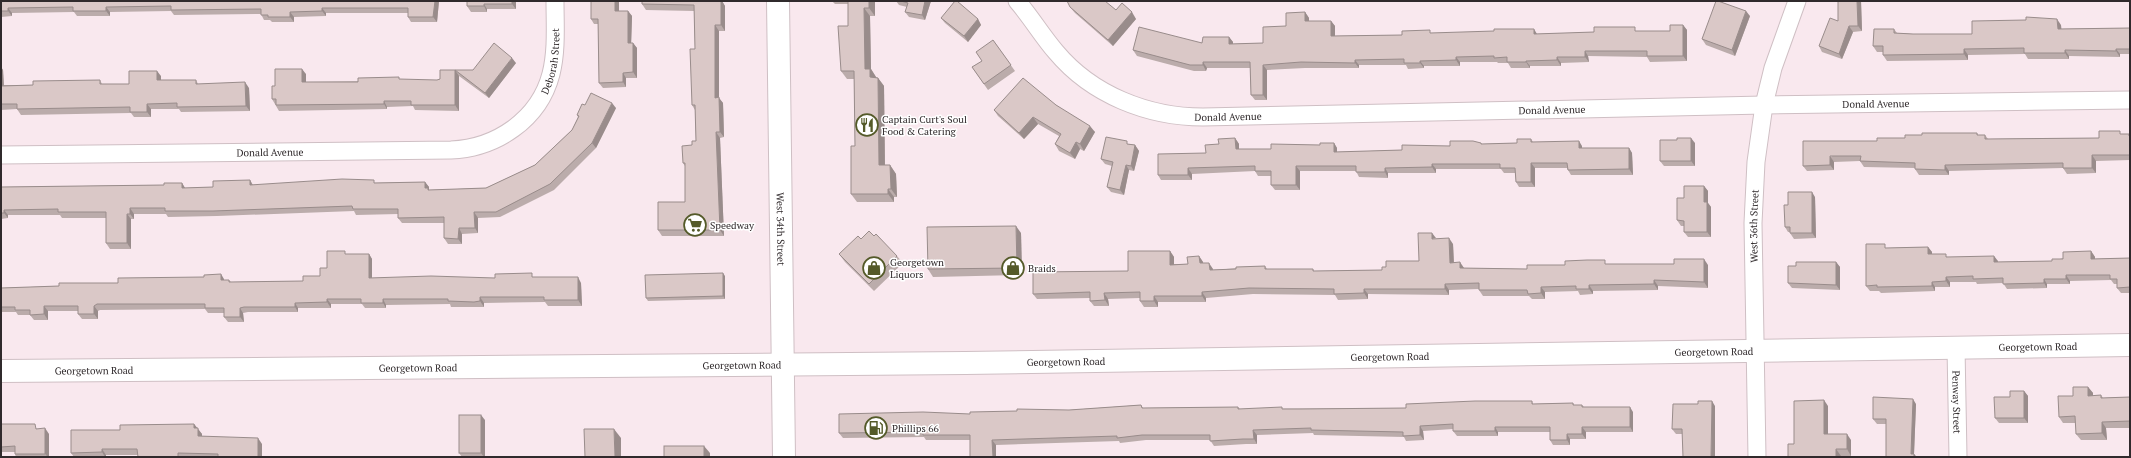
<svg xmlns="http://www.w3.org/2000/svg" width="2131" height="458" viewBox="0 0 2131 458" font-family="'PT Serif',serif">
<style>
.lines{fill:none;stroke-linecap:round;stroke-linejoin:round}
.street-casing{stroke:#cfbfc4;stroke-width:19}
.secondary-casing{stroke:#cfbfc4;stroke-width:24}
.street{stroke:#fff;stroke-width:17}
.secondary{stroke:#fff;stroke-width:22}
.wall{fill:#bbacab}
.shaded-wall{fill:#998c8b}
.building{fill:#dac8c7;stroke:#998c8b}
.labels{text-anchor:middle;stroke-width:3;stroke-linejoin:round;paint-order:stroke}
.street-label{font-size:10px;fill:#302a2c;stroke:#fff}
.poi-label{font-size:10px;fill:#302a2c;stroke:#fff;text-anchor:start}
</style>
<rect width="100%" height="100%" fill="#f9e8ee"/>
<g class="lines">
<g class="street-casing">
<g id="street">
<path id="s1" d="M1017,1c14,16 25,35 39,51 36,43 92,65 147,65l561,-12 366,-5"/>
<path id="s2" d="M1,155l450,-5c45,-2 88,-30 100,-76 6,-24 4,-49 4,-73"/>
<path id="s3" d="M1956,347l2,110"/>
<path id="s4" d="M1757,457l-4,-234 3,-61 8,-57 9,-37 24,-67"/>
</g>
</g>
<g class="secondary-casing">
<g id="secondary">
<path id="s5" d="M778,1l6,456"/>
<path id="s6" d="M1,371l964,-8 1165,-18"/>
</g>
</g>
<use href="#street" class="street"/>
<use href="#secondary" class="secondary"/>
</g>
<g class="wall">
<polygon points="1,1 439,1 437,22 411,22 408,17 408,13 326,13 326,16 294,17 294,22 272,22 270,20 264,20 261,14 174,15 171,11 110,12 110,16 77,16 74,12 12,13 12,16 1,17"/>
<polygon points="467,1 516,1 516,9 487,9 487,12 471,12 467,6"/>
<polygon points="619,1 619,11 628,11 632,16 631,43 633,43 637,48 637,78 626,78 626,87 603,88 599,83 598,24 594,24 591,19"/>
<polygon points="722,1 725,6 725,31 719,31 719,98 723,103 724,137 720,138 724,236 662,236 658,230 685,202 685,166 683,163 692,145 696,141 695,110 692,105 695,49 694,11 646,10 642,4"/>
<polygon points="832,1 875,1 875,16 870,16 871,69 876,77 878,78 884,86 885,165 890,165 896,174 897,197 894,197 894,202 857,202 851,194 855,146 854,79 847,79 841,71 848,26 848,4 835,4"/>
<polygon points="896,1 931,1 925,20 909,17 905,12 907,7 899,5"/>
<polygon points="1838,1 1861,1 1862,31 1853,32 1842,59 1822,52 1819,46 1838,21"/>
<polygon points="1070,7 1116,10 1136,19 1113,46 1075,13"/>
<polygon points="1305,12 1309,18 1309,21 1331,21 1335,26 1335,36 1402,35 1432,33 1537,34 1637,31 1670,31 1683,25 1687,30 1687,61 1650,62 1647,57 1588,56 1589,62 1561,63 1561,66 1530,66 1530,68 1511,68 1508,63 1498,63 1497,62 1460,62 1460,66 1424,66 1424,68 1408,69 1406,65 1359,65 1359,68 1305,68 1267,70 1267,100 1255,100 1251,95 1250,68 1207,68 1206,71 1194,71 1137,56 1133,50 1202,43 1229,37 1233,42 1233,44 1263,43"/>
<polygon points="1750,16 1735,56 1706,45 1702,39"/>
<polygon points="941,18 978,19 981,25 968,42 945,23"/>
<polygon points="2061,25 2061,29 2130,28 2130,54 2120,54 2120,57 2069,56 2069,59 2028,59 2025,54 1968,55 1968,60 1887,61 1883,55 1883,52 1877,52 1873,46 1894,29 1897,33 1913,34 1972,34"/>
<polygon points="993,40 1015,71 988,90 972,67 982,61"/>
<polygon points="516,63 489,98 459,76 459,111 415,110 413,106 387,107 387,109 279,111 272,99 275,86 306,74 306,82 437,80 440,79 440,70 473,70"/>
<polygon points="1,67 3,70 4,85 33,85 100,80 102,84 129,84 161,76 161,80 196,80 198,84 249,88 250,111 181,112 179,109 151,109 151,117 134,117 131,113 21,115 17,109 1,110"/>
<polygon points="585,105 616,108 596,148 554,190 500,217 478,218 478,233 462,234 462,244 448,244 444,238 444,223 402,223 398,218 398,214 356,215 354,211 217,216 168,217 166,214 134,214 134,219 131,219 131,249 110,249 106,243 106,218 62,218 60,215 8,215 8,218 1,219 1,187 164,185 182,183 185,188 213,187 250,180 253,185 425,182 429,187 429,190 486,188 535,165 572,130 578,117 577,115"/>
<polygon points="1056,105 1095,132 1084,151 1080,149 1075,159 1059,151 1055,144 1059,136 1038,124 1024,139 998,116 994,110"/>
<polygon points="1977,133 1978,135 1985,135 1988,139 2099,138 2122,134 2130,135 2130,160 2096,161 2096,173 2067,174 2063,168 1949,171 1949,175 1919,175 1915,169 1915,168 1864,167 1860,161 1834,162 1834,170 1807,171 1803,166 1877,141 1905,138 1922,135"/>
<polygon points="1235,138 1239,144 1239,149 1271,149 1320,145 1334,143 1337,148 1337,152 1402,150 1481,143 1482,144 1517,143 1531,139 1533,142 1582,146 1582,148 1629,148 1632,153 1633,175 1571,175 1568,170 1567,168 1535,168 1535,187 1519,187 1516,182 1515,173 1504,173 1501,169 1436,169 1436,173 1388,173 1388,178 1359,177 1356,171 1300,171 1300,190 1275,190 1271,185 1271,176 1258,176 1255,171 1192,174 1192,180 1161,180 1158,175 1206,153 1219,144"/>
<polygon points="1695,143 1695,166 1664,166 1660,161"/>
<polygon points="1129,144 1135,145 1139,151 1134,171 1129,170 1124,195 1111,192 1107,187 1112,166 1105,164 1101,159"/>
<polygon points="1704,186 1708,191 1708,203 1711,207 1711,237 1688,237 1684,232 1684,226 1681,226 1677,220 1684,198"/>
<polygon points="1815,197 1816,238 1794,239 1790,233 1790,232 1788,232 1785,227 1788,205"/>
<polygon points="1021,233 1022,275 933,277 928,269"/>
<polygon points="861,239 897,256 903,263 874,291 845,262 839,254"/>
<polygon points="1436,239 1453,244 1454,262 1464,268 1527,269 1608,264 1708,265 1708,288 1658,286 1658,290 1593,291 1593,294 1580,295 1578,291 1545,292 1545,299 1532,299 1529,296 1483,296 1479,290 1479,289 1449,290 1449,295 1368,294 1368,299 1338,300 1335,295 1253,294 1206,298 1206,302 1158,302 1158,307 1144,307 1140,301 1140,298 1108,299 1109,306 1094,306 1090,301 1090,298 1037,299 1033,294 1128,271 1170,251 1174,257 1174,264 1188,264 1199,256 1203,262 1203,263 1213,269 1213,270 1265,266 1267,269 1313,269 1314,271 1382,270 1386,267 1419,261"/>
<polygon points="1928,247 1932,252 1932,254 1948,257 1998,261 1998,262 2052,261 2091,251 2095,257 2095,259 2130,258 2130,293 2121,293 2117,288 2117,284 2114,284 2111,280 2070,281 2070,284 2047,284 2047,288 2007,289 2003,283 1977,284 1976,282 1950,282 1950,287 1935,287 1935,291 1881,293 1879,291 1870,291 1866,286 1888,248"/>
<polygon points="347,254 369,254 372,259 372,278 495,278 535,277 581,283 582,306 548,306 545,302 484,303 484,307 451,307 450,304 386,305 386,308 365,308 362,304 331,304 331,308 298,308 298,312 248,312 243,313 244,322 228,322 224,317 224,313 208,313 205,309 100,310 98,311 98,319 82,319 78,314 78,311 48,311 48,320 34,320 30,315 18,315 16,312 1,312 1,288 59,286 118,283 229,280 231,282 303,281 320,276 327,268"/>
<polygon points="1836,262 1840,267 1840,290 1792,288 1788,283 1796,266"/>
<polygon points="725,276 725,299 648,301 646,298"/>
<polygon points="2088,387 2093,393 2093,396 2101,395 2103,398 2130,397 2130,428 2106,428 2107,440 2081,440 2076,434 2076,423 2063,423 2059,417 2073,396"/>
<polygon points="2024,391 2028,396 2028,423 1999,423 1995,418 2010,397"/>
<polygon points="1532,401 1533,404 1573,403 1574,405 1582,405 1584,407 1633,412 1633,432 1586,432 1586,439 1570,439 1570,445 1553,445 1550,440 1550,432 1498,432 1498,436 1457,436 1453,431 1453,429 1423,431 1424,440 1406,441 1404,437 1314,435 1313,433 1257,435 1257,444 1246,444 1214,446 1210,440 1146,440 1120,443 1119,441 996,445 996,457 970,457 970,440 926,440 924,437 843,438 839,433 970,414 1069,410 1141,405 1143,408 1238,407 1240,409 1406,408"/>
<polygon points="1916,404 1914,454 1886,424 1877,424 1873,419"/>
<polygon points="1715,406 1683,434 1676,434 1672,429"/>
<polygon points="1828,406 1828,434 1851,440 1851,456 1841,456 1841,457 1794,444"/>
<polygon points="485,420 485,457 462,457 459,453"/>
<polygon points="1,424 38,429 49,434 49,457 16,457 15,454 15,452 1,452"/>
<polygon points="194,424 202,434 202,436 262,444 262,457 138,457 138,455 106,455 106,457 74,457 71,453 120,430"/>
</g>
<g class="shaded-wall">
<polygon points="435,1 439,1 437,22 433,17"/>
<polygon points="512,1 516,1 516,9 512,4"/>
<polygon points="615,1 619,1 619,16 615,11"/>
<polygon points="718,1 722,1 725,6 725,31 721,25"/>
<polygon points="869,1 875,1 875,16 869,8"/>
<polygon points="925,1 931,1 925,20 922,15"/>
<polygon points="1857,1 1861,1 1862,31 1858,26"/>
<polygon points="484,4 487,9 487,12 484,6"/>
<polygon points="106,7 110,12 110,16 106,11"/>
<polygon points="8,8 12,13 12,16 8,11"/>
<polygon points="322,8 326,13 326,16 322,11"/>
<polygon points="864,8 870,16 871,69 876,77 876,85 865,69"/>
<polygon points="628,11 632,16 631,48 628,43"/>
<polygon points="1746,11 1750,16 1735,56 1732,50"/>
<polygon points="290,12 294,17 294,22 290,17"/>
<polygon points="1132,12 1136,19 1113,46 1108,40"/>
<polygon points="1305,12 1309,18 1309,27 1305,21"/>
<polygon points="978,19 981,25 968,42 964,36"/>
<polygon points="2057,19 2061,25 2062,34 2058,29"/>
<polygon points="1331,21 1335,26 1335,42 1331,36"/>
<polygon points="715,25 719,31 719,98 723,103 724,137 720,132 715,98"/>
<polygon points="1683,25 1687,30 1687,61 1683,56"/>
<polygon points="1849,26 1853,32 1842,59 1839,54"/>
<polygon points="1534,29 1537,34 1534,34"/>
<polygon points="1229,37 1233,42 1233,50 1229,44"/>
<polygon points="633,43 637,48 637,78 633,72"/>
<polygon points="1964,49 1968,55 1968,60 1964,54"/>
<polygon points="2116,49 2120,54 2120,57 2116,51"/>
<polygon points="2065,50 2069,56 2069,59 2065,53"/>
<polygon points="1585,51 1588,56 1589,62 1585,57"/>
<polygon points="1456,57 1460,62 1460,66 1456,60"/>
<polygon points="1557,57 1561,63 1561,66 1557,60"/>
<polygon points="512,58 516,63 489,98 485,93"/>
<polygon points="1355,60 1359,65 1359,68 1355,63"/>
<polygon points="1420,61 1424,66 1424,68 1420,63"/>
<polygon points="1526,61 1530,66 1530,68 1526,62"/>
<polygon points="1203,62 1207,68 1206,71 1203,65"/>
<polygon points="1263,65 1267,70 1267,100 1263,95"/>
<polygon points="1,67 3,70 4,91 1,87"/>
<polygon points="302,69 306,74 306,87 302,82"/>
<polygon points="455,70 459,76 459,111 455,105"/>
<polygon points="157,71 161,76 161,86 157,80"/>
<polygon points="623,73 626,78 626,87 623,82"/>
<polygon points="878,78 884,86 885,174 879,165"/>
<polygon points="245,82 249,88 250,111 246,106"/>
<polygon points="384,101 387,107 387,109 384,104"/>
<polygon points="612,103 616,108 596,148 592,143"/>
<polygon points="147,104 151,109 151,117 147,112"/>
<polygon points="1033,117 1038,124 1024,139 1019,133"/>
<polygon points="1090,126 1095,132 1084,151 1080,144"/>
<polygon points="716,132 720,138 724,236 720,230"/>
<polygon points="1235,138 1239,144 1239,154 1236,149"/>
<polygon points="1691,138 1695,143 1695,166 1691,161"/>
<polygon points="1579,141 1582,146 1582,153 1579,148"/>
<polygon points="1076,142 1080,149 1075,159 1070,153"/>
<polygon points="1334,143 1337,148 1337,157 1334,152"/>
<polygon points="1135,145 1139,151 1134,171 1131,166"/>
<polygon points="1629,148 1632,153 1633,175 1629,169"/>
<polygon points="2092,155 2096,161 2096,173 2092,168"/>
<polygon points="1830,156 1834,162 1834,170 1830,165"/>
<polygon points="1531,163 1535,168 1535,187 1531,182"/>
<polygon points="1432,164 1436,169 1436,173 1432,167"/>
<polygon points="890,165 896,174 897,197 891,189"/>
<polygon points="1126,165 1129,170 1124,195 1120,190"/>
<polygon points="1945,165 1949,171 1949,175 1945,170"/>
<polygon points="1296,166 1300,171 1300,190 1296,185"/>
<polygon points="1188,168 1192,174 1192,180 1188,175"/>
<polygon points="1385,168 1388,173 1388,178 1385,172"/>
<polygon points="250,180 253,186 250,185"/>
<polygon points="425,182 429,187 429,190 432,194 425,188"/>
<polygon points="182,183 185,188 182,188"/>
<polygon points="1704,186 1708,191 1708,203 1711,207 1711,237 1707,232 1704,202"/>
<polygon points="888,189 894,197 894,202 888,194"/>
<polygon points="1812,192 1815,197 1816,238 1812,233"/>
<polygon points="130,208 134,214 134,219 130,214"/>
<polygon points="4,210 8,215 8,218 4,213"/>
<polygon points="474,212 478,218 478,233 475,228"/>
<polygon points="127,214 131,219 131,249 127,243"/>
<polygon points="1016,226 1021,233 1022,275 1017,268"/>
<polygon points="459,228 462,234 462,244 458,239"/>
<polygon points="1432,233 1436,238 1432,239"/>
<polygon points="1449,238 1453,244 1454,268 1450,263"/>
<polygon points="1928,247 1932,252 1932,259 1928,254"/>
<polygon points="1170,251 1174,257 1174,270 1170,265"/>
<polygon points="2091,251 2095,257 2095,264 2091,259"/>
<polygon points="369,254 372,259 372,283 369,278"/>
<polygon points="1199,256 1203,262 1204,269 1200,263"/>
<polygon points="1994,256 1998,261 1998,267 1994,262"/>
<polygon points="1704,259 1708,265 1708,288 1704,282"/>
<polygon points="1460,262 1464,268 1464,274 1460,268"/>
<polygon points="1836,262 1840,267 1840,290 1836,285"/>
<polygon points="1209,263 1213,269 1214,276 1210,270"/>
<polygon points="723,273 725,276 725,299 723,296"/>
<polygon points="221,274 224,279 224,285 221,280"/>
<polygon points="2066,275 2070,281 2070,284 2066,279"/>
<polygon points="578,277 581,283 582,306 578,300"/>
<polygon points="1946,277 1950,282 1950,287 1946,281"/>
<polygon points="2044,279 2047,284 2047,288 2044,283"/>
<polygon points="1654,280 1658,286 1658,290 1654,284"/>
<polygon points="1932,282 1935,287 1935,291 1932,286"/>
<polygon points="1445,284 1449,290 1449,295 1445,289"/>
<polygon points="1589,285 1593,291 1593,294 1589,289"/>
<polygon points="1541,287 1545,292 1545,299 1541,293"/>
<polygon points="1364,289 1368,294 1368,299 1364,293"/>
<polygon points="1202,292 1206,298 1206,302 1202,296"/>
<polygon points="1104,293 1108,299 1109,306 1105,300"/>
<polygon points="1154,296 1158,302 1158,307 1154,301"/>
<polygon points="480,297 484,303 484,307 480,301"/>
<polygon points="327,299 331,304 331,308 327,302"/>
<polygon points="383,299 386,305 386,308 383,303"/>
<polygon points="295,303 298,308 298,312 295,307"/>
<polygon points="44,306 48,311 48,320 44,314"/>
<polygon points="94,306 98,311 98,319 94,314"/>
<polygon points="240,308 243,313 244,322 240,317"/>
<polygon points="2088,387 2093,393 2093,402 2088,396"/>
<polygon points="2024,391 2028,396 2028,423 2024,418"/>
<polygon points="1913,399 1916,404 1914,454 1917,457 1914,457 1911,454"/>
<polygon points="1824,400 1828,406 1828,440 1824,434"/>
<polygon points="1712,401 1715,406 1715,457 1711,457"/>
<polygon points="1630,407 1633,412 1633,432 1630,427"/>
<polygon points="481,415 485,420 485,457 484,457 481,453"/>
<polygon points="2102,422 2106,428 2107,440 2102,433"/>
<polygon points="194,424 202,434 202,442 198,436 194,428"/>
<polygon points="1420,426 1423,431 1424,440 1420,435"/>
<polygon points="1495,427 1498,432 1498,436 1495,431"/>
<polygon points="1582,427 1586,432 1586,439 1582,434"/>
<polygon points="45,428 49,434 49,457 48,457 45,454"/>
<polygon points="614,429 621,438 621,457 615,457"/>
<polygon points="1253,430 1257,435 1257,444 1254,439"/>
<polygon points="1567,434 1570,439 1570,445 1567,440"/>
<polygon points="1847,434 1851,440 1851,456 1847,449"/>
<polygon points="258,438 262,444 262,457 258,457"/>
<polygon points="992,440 996,445 996,457 993,457"/>
<polygon points="704,446 710,453 710,457 704,457"/>
<polygon points="102,449 106,455 106,457 105,457 102,452"/>
<polygon points="1836,449 1841,456 1841,457 1836,457"/>
</g>
<g class="building">
<polygon points="1,1 435,1 433,17 408,17 408,8 322,8 322,11 290,12 290,17 268,17 268,15 261,15 261,9 171,10 171,6 106,7 106,11 73,11 73,7 8,8 8,11 1,11"/>
<polygon points="467,1 512,1 512,4 484,4 484,6 467,6"/>
<polygon points="591,1 615,1 615,11 628,11 628,43 633,43 633,72 623,73 623,82 599,83 598,19 591,19"/>
<polygon points="642,1 721,1 721,25 715,25 715,98 719,97 720,132 716,132 720,230 658,230 658,202 685,202 685,163 683,163 682,146 692,145 692,141 696,141 695,105 692,105 690,49 695,49 694,5 642,4"/>
<polygon points="848,1 869,1 869,8 864,8 865,69 870,69 870,77 878,78 879,165 890,165 891,189 888,189 888,194 851,194 851,146 855,146 854,71 841,71 838,26 848,26"/>
<polygon points="901,1 925,1 922,15 905,12 908,3"/>
<polygon points="955,1 957,1 978,19 964,36 941,18"/>
<polygon points="1067,1 1105,1 1116,10 1122,3 1132,12 1108,40 1070,7"/>
<polygon points="1716,1 1718,1 1746,11 1732,50 1702,39"/>
<polygon points="1838,1 1857,1 1858,26 1849,26 1839,54 1819,46 1830,18 1838,21"/>
<polygon points="1305,12 1305,21 1331,21 1331,36 1402,35 1402,31 1430,30 1430,33 1494,31 1494,29 1534,29 1534,34 1594,32 1594,27 1635,27 1635,31 1670,31 1670,25 1683,25 1683,56 1647,56 1647,51 1585,51 1585,57 1557,57 1557,60 1526,61 1526,62 1507,62 1507,57 1494,58 1494,56 1456,57 1456,60 1420,61 1420,63 1404,63 1404,59 1355,60 1355,63 1301,62 1263,65 1263,95 1251,95 1250,62 1203,62 1203,65 1190,65 1133,50 1139,27 1202,43 1203,37 1229,37 1229,44 1263,43 1263,27 1286,26 1286,13"/>
<polygon points="2026,17 2057,19 2058,29 2130,28 2130,49 2116,49 2116,51 2065,50 2065,53 2024,53 2024,48 1964,49 1964,54 1883,55 1883,46 1873,46 1874,29 1894,29 1894,33 1913,34 1972,34 1972,21 2026,20"/>
<polygon points="993,40 1011,65 984,84 972,67 982,61 976,52"/>
<polygon points="494,43 512,58 485,93 455,70 455,105 411,105 411,101 384,101 384,104 276,105 276,99 272,99 272,86 275,86 275,69 302,69 302,82 358,82 358,78 399,77 399,79 437,80 440,79 440,70 473,70"/>
<polygon points="129,71 157,71 157,80 196,80 196,84 245,82 246,106 177,107 177,103 147,104 147,112 130,112 130,107 17,109 17,104 1,104 1,86 33,85 33,81 100,80 100,84 129,84"/>
<polygon points="1023,78 1056,105 1090,126 1080,144 1076,142 1070,153 1055,144 1061,134 1033,117 1019,133 994,110"/>
<polygon points="591,93 612,103 592,143 550,184 496,212 474,212 475,228 459,228 458,239 444,238 444,217 398,218 398,209 353,209 352,206 213,211 165,211 165,208 130,208 130,214 127,214 127,243 106,243 106,212 58,212 58,209 4,210 4,213 1,213 1,187 164,185 164,183 182,183 182,188 213,187 213,181 250,180 250,185 342,179 374,180 374,183 425,182 425,188 428,188 428,190 486,188 535,165 572,130 579,116 577,115 582,104 585,105"/>
<polygon points="2099,131 2120,131 2120,134 2129,134 2129,136 2130,136 2130,155 2092,155 2092,168 2063,168 2063,163 1945,165 1945,170 1915,169 1915,163 1860,161 1861,156 1830,156 1830,165 1803,166 1803,141 1877,141 1877,138 1905,138 1905,135 1922,135 1922,133 1977,133 1977,135 1985,135 1985,139 2099,138"/>
<polygon points="1106,137 1127,141 1127,144 1135,145 1131,166 1126,165 1120,190 1107,187 1113,162 1101,159"/>
<polygon points="1235,138 1236,149 1271,149 1271,144 1320,145 1320,143 1334,143 1334,152 1402,150 1402,145 1450,146 1450,141 1473,141 1481,143 1481,144 1517,143 1517,139 1531,139 1531,142 1579,141 1579,148 1629,148 1629,169 1568,170 1567,163 1531,163 1531,182 1516,182 1515,168 1500,168 1500,164 1432,164 1432,167 1385,168 1385,172 1356,172 1356,166 1296,166 1296,185 1271,185 1271,171 1255,171 1255,166 1188,168 1188,175 1158,175 1158,154 1206,153 1205,145 1219,144 1218,139"/>
<polygon points="1677,138 1691,138 1691,161 1660,161 1660,140 1677,140"/>
<polygon points="1684,186 1704,186 1704,202 1707,202 1707,232 1684,232 1684,221 1677,220 1677,198 1684,198"/>
<polygon points="1788,192 1812,192 1812,233 1790,233 1790,227 1785,227 1784,205 1788,205"/>
<polygon points="1016,226 1017,268 928,269 927,227"/>
<polygon points="869,231 874,236 876,234 897,256 869,284 839,254 858,236 861,239"/>
<polygon points="1418,233 1432,233 1432,239 1449,238 1450,263 1460,262 1460,268 1527,269 1527,265 1565,265 1565,261 1587,260 1605,260 1605,264 1674,264 1674,259 1704,259 1704,282 1654,280 1654,284 1589,285 1589,289 1576,289 1576,286 1541,287 1541,293 1528,294 1527,290 1479,290 1479,283 1445,284 1445,289 1364,289 1364,293 1334,294 1334,289 1249,288 1202,292 1202,296 1154,296 1154,301 1140,301 1140,292 1104,293 1105,300 1090,301 1090,292 1033,294 1033,272 1128,271 1128,251 1170,251 1170,265 1188,264 1187,257 1199,256 1200,263 1209,263 1210,270 1236,269 1236,267 1265,266 1265,269 1313,269 1313,271 1382,270 1382,267 1386,267 1386,261 1419,261"/>
<polygon points="1866,244 1885,244 1885,248 1928,247 1928,254 1946,254 1946,257 1994,256 1994,262 2052,261 2052,259 2063,259 2063,252 2091,251 2091,259 2130,258 2130,287 2117,288 2117,279 2110,279 2110,275 2066,275 2066,279 2044,279 2044,283 2003,284 2003,278 1973,279 1973,276 1946,277 1946,281 1932,282 1932,286 1877,287 1877,285 1866,286"/>
<polygon points="327,251 345,251 345,254 369,254 369,278 431,276 495,278 495,274 532,273 532,277 578,277 578,300 544,300 544,297 480,297 480,301 474,302 448,301 448,299 383,299 383,303 361,303 361,299 327,299 327,302 295,303 295,307 244,307 240,308 240,317 224,317 224,308 205,308 205,304 97,304 94,306 94,314 78,314 78,306 44,306 44,314 30,315 30,310 15,310 15,307 1,307 1,288 59,286 59,283 118,283 118,278 204,277 204,275 221,274 221,280 229,280 229,282 303,281 303,276 320,276 320,268 327,268"/>
<polygon points="1796,262 1836,262 1836,285 1788,283 1788,266 1796,266"/>
<polygon points="723,273 723,296 646,298 645,275"/>
<polygon points="2073,387 2088,387 2088,396 2101,395 2101,398 2130,397 2130,421 2102,422 2102,433 2076,434 2075,416 2059,417 2058,396 2073,396"/>
<polygon points="2010,391 2024,391 2024,418 1995,418 1994,397 2010,397"/>
<polygon points="1873,397 1913,399 1911,454 1914,454 1914,457 1886,457 1886,419 1873,419"/>
<polygon points="1824,400 1824,434 1847,434 1847,449 1836,449 1836,457 1788,457 1788,444 1794,444 1794,401"/>
<polygon points="1475,401 1532,401 1532,404 1573,403 1573,405 1582,405 1582,407 1630,407 1630,427 1582,427 1582,434 1567,434 1567,440 1550,440 1550,427 1495,427 1495,431 1453,431 1453,424 1420,426 1420,435 1403,436 1403,432 1311,430 1311,428 1253,430 1254,439 1243,439 1210,441 1210,435 1142,435 1117,438 1117,436 992,440 993,457 970,457 970,435 923,435 923,432 839,433 839,414 923,412 970,414 970,412 1017,411 1017,409 1069,410 1141,405 1142,408 1238,407 1238,409 1282,407 1282,409 1300,409 1406,408 1406,404"/>
<polygon points="1698,401 1712,401 1711,457 1683,457 1682,429 1672,429 1673,404 1698,404"/>
<rect x="459" y="415" width="22" height="38"/>
<polygon points="1,424 35,424 36,429 45,428 45,454 15,454 15,446 1,447"/>
<polygon points="194,424 194,428 198,428 198,436 258,438 258,457 218,457 218,454 178,453 178,457 138,457 137,449 102,449 102,452 71,453 71,430 120,430 120,425"/>
<polygon points="584,429 614,429 615,457 585,457"/>
<rect x="664" y="446" width="40" height="11"/>
</g>
<defs>
<g id="restaurant-ring" transform="scale(1.15)"><circle r="9.5" fill="#fff" stroke="#545a29" stroke-width="1.5"/><path d="M-5-6h1v4h1v-4h1v4h1v-4h1v5L-1.5 .5V6h-2V.5L-5-1ZM5-6V6H3V1.5H1.5Q1.5-4 5-6Z" fill="#545a29"/></g>
<g id="supermarket-ring" transform="scale(1.15)"><circle r="9.5" fill="#fff" stroke="#545a29" stroke-width="1.5"/><path d="M-6-5.5h2.5l.6 2H6L4.5 2H-2.5L-4.4-4H-6ZM-1.5 3.2a1.3 1.3 0 1 0 .1 0ZM3 3.2a1.3 1.3 0 1 0 .1 0Z" fill="#545a29"/></g>
<g id="shop-ring" transform="scale(1.15)"><circle r="9.5" fill="#fff" stroke="#545a29" stroke-width="1.5"/><path d="M-5-2.5h2.3a2.7 3.5 0 0 1 5.4 0H5L5.5 6h-11ZM-1.5-2.5h3a1.5 2.3 0 0 0-3 0Z" fill="#545a29"/></g>
<g id="fuel-ring" transform="scale(1.15)"><circle r="9.5" fill="#fff" stroke="#545a29" stroke-width="1.5"/><path d="M-5.5-6h7V0h2V4h1.3V-2.5L3-4.5l.8-.8L6-3V5H2.5V1h-1V6h-7ZM-4.2-4.7v3.2H.2V-4.7Z" fill="#545a29"/></g>
</defs>
<g fill-rule="evenodd">
<use href="#restaurant-ring" x="867" y="125"/>
<use href="#supermarket-ring" x="695" y="225"/>
<use href="#shop-ring" x="874" y="268"/>
<use href="#shop-ring" x="1013" y="268"/>
<use href="#fuel-ring" x="876" y="428"/>
</g>
<g class="labels">
<g class="street-label">
<text dy="4" stroke="none"><textPath href="#s2" startOffset="597">Deborah Street</textPath></text>
<text dy="4" stroke="none"><textPath href="#s1" startOffset="903">Donald Avenue</textPath></text>
<text dy="4" stroke="none"><textPath href="#s1" startOffset="579">Donald Avenue</textPath></text>
<text dy="4" stroke="none"><textPath href="#s1" startOffset="255">Donald Avenue</textPath></text>
<text dy="4" stroke="none"><textPath href="#s2" startOffset="269">Donald Avenue</textPath></text>
<text dy="4" stroke="none"><textPath href="#s4" startOffset="231">West 36th Street</textPath></text>
<text dy="4" stroke="none"><textPath href="#s5" startOffset="228">West 34th Street</textPath></text>
<text dy="4" stroke="none"><textPath href="#s6" startOffset="2037">Georgetown Road</textPath></text>
<text dy="4" stroke="none"><textPath href="#s6" startOffset="1713">Georgetown Road</textPath></text>
<text dy="4" stroke="none"><textPath href="#s6" startOffset="1389">Georgetown Road</textPath></text>
<text dy="4" stroke="none"><textPath href="#s6" startOffset="1065">Georgetown Road</textPath></text>
<text dy="4" stroke="none"><textPath href="#s6" startOffset="741">Georgetown Road</textPath></text>
<text dy="4" stroke="none"><textPath href="#s6" startOffset="417">Georgetown Road</textPath></text>
<text dy="4" stroke="none"><textPath href="#s6" startOffset="93">Georgetown Road</textPath></text>
<text dy="4" stroke="none"><textPath href="#s3" startOffset="55">Penway Street</textPath></text>
</g>
<g class="poi-label">
<text x="882" y="123">Captain Curt's Soul<tspan x="882" dy="12">Food &amp; Catering</tspan></text>
<text x="710" y="229">Speedway</text>
<text x="890" y="266">Georgetown<tspan x="890" dy="12">Liquors</tspan></text>
<text x="1028" y="272">Braids</text>
<text x="892" y="432">Phillips 66</text>
</g>
</g>
<rect width="2131" height="458" fill="none" stroke="#302a2c" stroke-width="4"/>
</svg>
